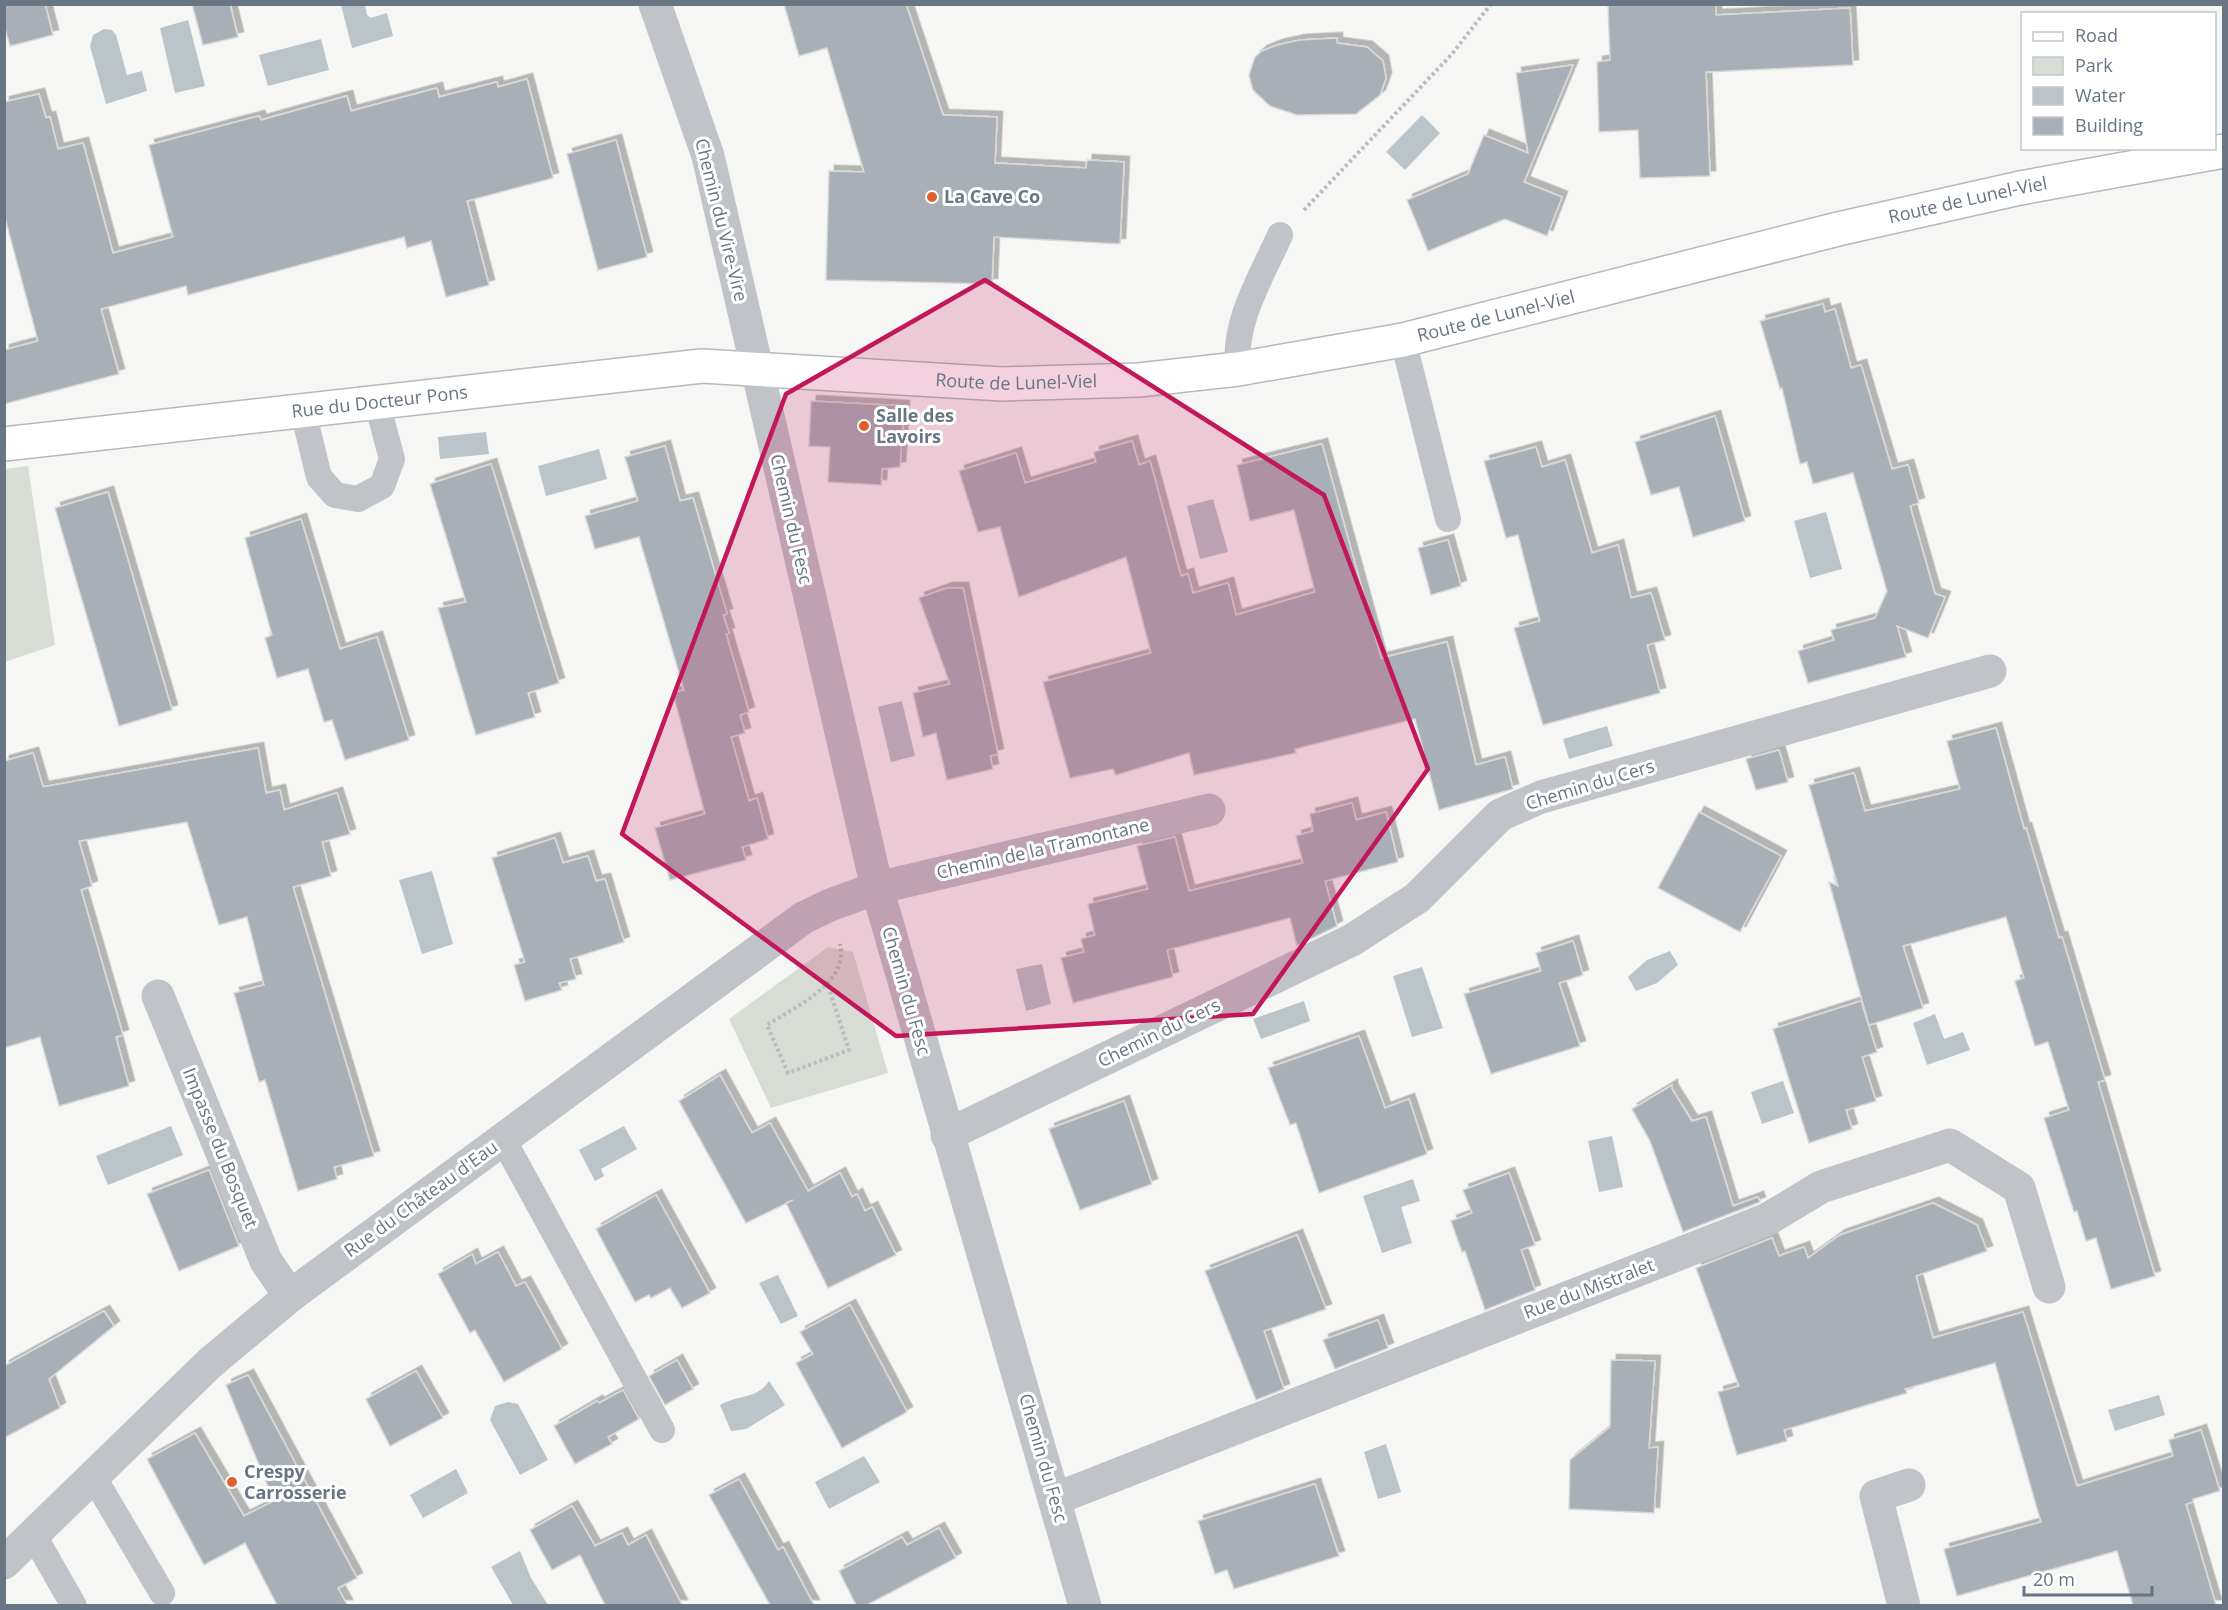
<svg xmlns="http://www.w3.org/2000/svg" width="2228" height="1610" viewBox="0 0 2228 1610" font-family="'Open Sans',sans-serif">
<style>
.green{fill:#d7ddd5}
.water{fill:#bac4c9}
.building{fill:#a9afb6;stroke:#d8d8d6;stroke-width:1.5;filter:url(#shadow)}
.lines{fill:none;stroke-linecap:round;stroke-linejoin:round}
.secondary-casing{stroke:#b5b9be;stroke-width:36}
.path{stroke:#babcbf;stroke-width:4;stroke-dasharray:3 3;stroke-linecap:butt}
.lane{stroke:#c0c3c7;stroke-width:26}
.street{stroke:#c0c3c7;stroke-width:33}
.secondary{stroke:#fff;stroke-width:33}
.marked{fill:#c2185b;fill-opacity:0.2;stroke:#c2185b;stroke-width:4.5;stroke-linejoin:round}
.poi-dot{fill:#de612d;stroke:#fff;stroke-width:2}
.labels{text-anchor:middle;stroke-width:6;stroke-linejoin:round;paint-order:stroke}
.poi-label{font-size:18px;font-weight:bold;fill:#677584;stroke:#fff;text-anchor:start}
.street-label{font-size:18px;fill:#677584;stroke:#fff}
</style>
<defs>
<filter id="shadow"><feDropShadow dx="5.5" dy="-5.5" stdDeviation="0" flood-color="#0004"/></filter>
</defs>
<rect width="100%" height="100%" fill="#f6f7f4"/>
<g class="green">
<polygon points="28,466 55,645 5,662 5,469"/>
<polygon points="828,947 853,952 888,1073 771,1108 729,1019"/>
</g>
<g class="water">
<polygon points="341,5 365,5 367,15 371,18 387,13 393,36 352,48"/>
<polygon points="188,20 205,86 175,93 160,28"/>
<polygon points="104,29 112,30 116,35 127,75 142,71 147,91 106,104 90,46 93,35"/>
<polygon points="321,39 329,70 268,86 259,55"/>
<polygon points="1422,115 1440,133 1405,170 1386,152"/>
<polygon points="486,432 489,454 440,459 438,437"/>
<polygon points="599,449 607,479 546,496 538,466"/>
<polygon points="1213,499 1228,552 1200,559 1187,506"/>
<polygon points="1826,512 1842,569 1810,578 1794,521"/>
<polygon points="902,701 915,756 891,762 878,707"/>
<polygon points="1607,726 1613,746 1569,759 1563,739"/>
<polygon points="432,871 453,944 422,954 399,880"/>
<polygon points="1670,951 1678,965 1657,983 1636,991 1628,977 1647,960"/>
<polygon points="1042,964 1051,1004 1026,1011 1016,969"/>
<polygon points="1422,967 1443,1028 1412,1037 1393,976"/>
<polygon points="1304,1001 1310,1021 1261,1039 1253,1019"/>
<polygon points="1935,1014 1944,1039 1963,1032 1970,1050 1927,1065 1913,1023"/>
<polygon points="1783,1081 1794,1113 1762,1124 1751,1092"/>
<polygon points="171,1126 183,1155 108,1185 96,1156"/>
<polygon points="624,1126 637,1149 601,1169 604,1176 595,1181 579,1150"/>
<polygon points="1612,1136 1623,1187 1599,1192 1588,1141"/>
<polygon points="1413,1179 1420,1201 1401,1207 1412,1243 1382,1253 1363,1196"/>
<polygon points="778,1275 798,1316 781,1324 759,1283"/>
<path d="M769,1381l16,24 -39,24 -15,2 -11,-26c16,-10 38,-6 49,-24z"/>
<polygon points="2159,1395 2165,1415 2115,1431 2108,1410"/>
<polygon points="508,1402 518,1404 548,1460 520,1475 490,1420 495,1406"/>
<polygon points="1386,1444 1401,1492 1378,1499 1364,1452"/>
<polygon points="864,1456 880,1482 829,1509 815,1482"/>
<polygon points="456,1469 468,1493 423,1518 410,1495"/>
<polygon points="520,1551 531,1578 548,1605 513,1605 491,1567"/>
</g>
<g class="building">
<polygon points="4,4 45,4 53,35 10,46 4,25"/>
<polygon points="192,4 230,4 238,37 203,45"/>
<polygon points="784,4 906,4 943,115 997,117 995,163 1086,168 1087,160 1124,162 1120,244 994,237 992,284 826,280 829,171 864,172 827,48 799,56"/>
<polygon points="1608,4 1716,4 1716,15 1850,8 1853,65 1706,72 1710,176 1640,178 1638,130 1599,132 1597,62 1610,60"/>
<polygon points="1337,38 1337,43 1367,47 1383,61 1386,78 1380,95 1356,114 1297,115 1270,106 1253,90 1249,75 1255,57 1262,51 1277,45 1300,40"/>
<polygon points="1573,65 1524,182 1562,197 1547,236 1505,219 1428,251 1407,200 1468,174 1484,135 1528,153 1516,73"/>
<polygon points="527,79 553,178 467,201 489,285 446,297 431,241 407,248 404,237 188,295 186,286 101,309 119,374 4,404 4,350 38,341 4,214 4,102 39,94 46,118 50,117 58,149 83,143 113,253 173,237 149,145 259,116 261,120 347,96 351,111 437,88 439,97 497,82 498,87"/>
<polygon points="616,140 647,257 598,270 567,154"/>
<polygon points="1823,304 1825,312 1835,309 1851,368 1861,365 1892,469 1908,465 1919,503 1910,506 1935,594 1945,597 1928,638 1897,626 1906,657 1808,683 1798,651 1834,640 1831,630 1875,618 1887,591 1853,473 1813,484 1807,462 1800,464 1782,388 1780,389 1760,321"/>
<polygon points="811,401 904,406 900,467 882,469 881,485 828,482 830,447 809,446"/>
<polygon points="1715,416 1745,521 1693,537 1679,487 1651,495 1635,442"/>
<polygon points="1132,441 1139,465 1150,461 1181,576 1188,574 1193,593 1228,583 1236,615 1315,592 1294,510 1250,521 1237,465 1322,444 1381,658 1447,642 1476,765 1505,757 1513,789 1439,810 1415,719 1295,749 1296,753 1194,775 1189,753 1116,775 1113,769 1070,778 1043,682 1151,653 1126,557 1019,597 1000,527 978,532 959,471 1016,453 1025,483 1096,462 1094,452"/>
<polygon points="665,446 680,501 693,498 727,614 723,615 729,633 726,634 749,712 740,715 745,733 731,737 749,801 757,798 768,839 742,847 746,860 670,880 655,828 705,814 673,693 684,690 639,537 595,549 585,516 638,501 625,457"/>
<polygon points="1536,447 1542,467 1565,460 1592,553 1618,545 1631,598 1651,593 1665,640 1647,645 1660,693 1543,725 1514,628 1540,621 1518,535 1506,538 1484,461"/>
<polygon points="491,464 559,683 528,693 535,717 476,735 438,608 466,602 430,484"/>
<polygon points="108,492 172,710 119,726 55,508"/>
<polygon points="301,519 340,649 377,637 409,740 345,760 332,720 324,722 308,669 277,678 265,638 272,635 245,538"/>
<polygon points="1448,540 1461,586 1431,595 1418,548"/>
<polygon points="947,588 963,588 998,754 990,756 993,769 947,780 936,733 923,737 913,693 950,684 919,598"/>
<polygon points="1996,728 2024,829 2026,828 2059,938 2062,937 2105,1080 2098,1082 2155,1276 2111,1289 2096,1238 2086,1241 2077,1211 2074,1212 2044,1118 2069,1110 2048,1042 2035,1046 2015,981 2024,978 2006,917 1903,946 1923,1008 1869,1025 1829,882 1838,886 1809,785 1854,773 1865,811 1960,789 1947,741"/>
<polygon points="258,748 266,793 280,790 284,810 337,793 350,834 322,842 331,876 293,887 374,1156 334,1167 337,1179 298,1191 265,1080 259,1082 234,993 264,985 247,917 219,925 187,822 79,841 92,886 81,890 123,1035 116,1037 129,1086 59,1106 40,1037 4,1048 4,761 33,753 43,787"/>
<polygon points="1779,750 1788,782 1756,790 1746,759"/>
<polygon points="1352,803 1356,820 1386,812 1398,862 1325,881 1337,926 1297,946 1290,918 1167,950 1173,977 1073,1003 1061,958 1084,952 1081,939 1095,935 1088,904 1148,889 1137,846 1175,837 1189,891 1303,863 1296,836 1313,831 1310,814"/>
<polygon points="1699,812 1781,856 1740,932 1658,888"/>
<polygon points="555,838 563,863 588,856 596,881 605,879 624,942 570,959 576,979 559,983 562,990 525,1001 514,965 525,962 492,858"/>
<polygon points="1573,941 1583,975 1559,983 1580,1046 1491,1074 1464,994 1541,971 1536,953"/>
<polygon points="1861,1001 1877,1052 1862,1057 1876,1101 1846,1110 1852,1129 1809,1143 1773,1029"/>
<polygon points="1359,1036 1385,1108 1409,1099 1427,1154 1319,1193 1296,1123 1290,1125 1268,1068"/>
<polygon points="720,1075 752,1133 770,1123 808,1191 840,1173 852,1197 857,1194 865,1211 872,1207 896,1255 828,1288 786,1203 793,1200 746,1223 679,1101"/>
<polygon points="1672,1085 1672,1089 1692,1121 1706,1117 1733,1206 1758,1197 1760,1202 1683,1232 1650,1141 1632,1109"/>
<polygon points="1124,1101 1152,1184 1080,1210 1049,1129"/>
<polygon points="209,1170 239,1246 179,1271 147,1194"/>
<polygon points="1509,1173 1535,1245 1521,1250 1535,1290 1485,1310 1465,1251 1462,1252 1451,1221 1472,1213 1463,1190"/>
<polygon points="656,1195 710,1293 682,1308 670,1288 651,1298 649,1295 635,1302 596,1229"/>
<polygon points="1933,1203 1977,1225 1987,1251 1916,1276 1933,1338 2023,1312 2077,1486 2173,1456 2169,1440 2201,1430 2220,1491 2193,1499 2193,1502 2186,1504 2216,1605 2133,1605 2117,1551 1957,1596 1944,1549 2041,1522 1995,1363 1905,1389 1907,1393 1784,1430 1787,1441 1737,1455 1718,1392 1739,1386 1696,1268 1772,1238 1779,1256 1804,1247 1808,1258 1840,1235"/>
<polygon points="1297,1235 1326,1309 1264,1331 1284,1389 1256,1400 1205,1271"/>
<polygon points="498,1252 516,1286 525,1282 562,1349 504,1382 475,1330 470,1333 438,1274 472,1254 476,1264"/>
<polygon points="850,1305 907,1412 842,1448 796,1363 813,1354 800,1332"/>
<polygon points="104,1311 114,1326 49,1379 60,1408 4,1438 4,1366"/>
<polygon points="1378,1320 1388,1348 1335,1369 1323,1340"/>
<polygon points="677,1360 693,1389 665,1405 649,1376"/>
<polygon points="1611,1360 1655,1361 1649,1448 1658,1447 1654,1513 1569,1509 1570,1460 1610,1427"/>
<polygon points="416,1371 443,1418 390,1446 366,1399"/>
<polygon points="248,1375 357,1578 338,1588 347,1605 277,1605 245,1543 204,1565 147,1459 195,1433 244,1516 274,1501 226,1385"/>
<polygon points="623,1390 639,1419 608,1437 612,1444 575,1464 554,1426 597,1401 599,1403"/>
<polygon points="739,1479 778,1550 783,1547 814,1605 770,1605 709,1495"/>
<polygon points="1315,1484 1339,1556 1234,1589 1227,1570 1215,1574 1198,1521"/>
<polygon points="572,1506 595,1546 622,1533 628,1545 646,1535 682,1605 605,1605 580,1555 552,1570 530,1530"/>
<polygon points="939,1528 956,1558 867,1605 856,1605 839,1571 902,1537 907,1545"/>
</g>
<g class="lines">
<g class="secondary-casing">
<g id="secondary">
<path id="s1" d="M4,444l698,-78 300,18 137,-4 99,-11 165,-29 435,-111 182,-41 204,-37"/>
</g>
</g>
<g class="path">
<polyline points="1304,210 1452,54 1491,4"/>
<path d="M828,986l21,64 -61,23 -21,-48c26,-17 83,-42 73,-81"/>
</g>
<g class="lane">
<polyline points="1403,340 1448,519"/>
<path d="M1238,369c-5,-48 23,-91 42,-134"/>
<polyline points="303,411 319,477 335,495 358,499 382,486 392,459 377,403"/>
<polyline points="503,1139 662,1430"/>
<polyline points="93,1476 162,1593"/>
<polyline points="33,1534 74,1606"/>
</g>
<g class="street">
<polyline points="655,4 708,156 877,888 1085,1606"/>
<polyline points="158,996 266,1261 290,1296"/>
<polyline points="947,1135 1352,940 1417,898 1500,815 1541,797 1990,671"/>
<polyline points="1055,1499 1768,1219 1821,1187 1950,1145 2019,1188 2049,1287"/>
<polyline points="4,1563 210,1363 290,1296 803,918 830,905 877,888 1209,810"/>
<polyline points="1904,1606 1876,1496 1909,1485"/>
</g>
<use href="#secondary" class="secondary"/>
</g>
<path class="marked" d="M985,280l339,215 104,274 -175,245 -357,22 -274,-202 164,-440z"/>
<g class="poi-dot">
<circle cx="932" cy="197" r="6"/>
<circle cx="864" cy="426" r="6"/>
<circle cx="232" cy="1482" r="6"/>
</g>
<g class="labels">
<g class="poi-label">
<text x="944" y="203">La Cave Co</text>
<text x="876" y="422">Salle des<tspan x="876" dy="21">Lavoirs</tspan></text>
<text x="244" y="1478">Crespy<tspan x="244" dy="21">Carrosserie</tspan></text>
</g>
<g class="street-label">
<text dy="6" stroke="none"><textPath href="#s1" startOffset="1989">Route de Lunel-Viel</textPath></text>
<text transform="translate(721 220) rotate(76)" y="6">Chemin du Vire-Vire</text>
<text dy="6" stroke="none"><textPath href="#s1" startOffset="1503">Route de Lunel-Viel</textPath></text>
<text dy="6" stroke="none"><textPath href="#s1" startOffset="1017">Route de Lunel-Viel</textPath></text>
<text dy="6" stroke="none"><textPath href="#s1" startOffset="378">Rue du Docteur Pons</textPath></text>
<text transform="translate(791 519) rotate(77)" y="6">Chemin du Fesc</text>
<text transform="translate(1590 785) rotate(-17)" y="6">Chemin du Cers</text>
<text transform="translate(1043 849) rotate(-13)" y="6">Chemin de la Tramontane</text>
<text transform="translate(906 991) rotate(74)" y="6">Chemin du Fesc</text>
<text transform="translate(1159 1033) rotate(-26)" y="6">Chemin du Cers</text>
<text transform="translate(220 1148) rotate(68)" y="6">Impasse du Bosquet</text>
<text transform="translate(421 1199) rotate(-36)" y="6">Rue du Château d'Eau</text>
<text transform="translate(1589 1289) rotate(-21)" y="6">Rue du Mistralet</text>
<text transform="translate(1043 1458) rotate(74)" y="6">Chemin du Fesc</text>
</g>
</g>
<rect width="2228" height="1610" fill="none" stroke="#677584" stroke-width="12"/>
<rect x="2021" y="12" width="195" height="138" fill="#ffffff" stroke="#c2c8ce" stroke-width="1.5"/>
<rect x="2033" y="32" width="30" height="9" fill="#ffffff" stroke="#c2c8ce" stroke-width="1.5"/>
<text x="2075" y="42" font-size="18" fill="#677584">Road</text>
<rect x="2033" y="57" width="30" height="18" fill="#d7ddd5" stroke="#c2c8ce" stroke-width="1.5"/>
<text x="2075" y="72" font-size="18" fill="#677584">Park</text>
<rect x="2033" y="87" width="30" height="18" fill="#bac4c9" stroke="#c2c8ce" stroke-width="1.5"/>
<text x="2075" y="102" font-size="18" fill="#677584">Water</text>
<rect x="2033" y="117" width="30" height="18" fill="#a9afb6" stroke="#c2c8ce" stroke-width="1.5"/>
<text x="2075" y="132" font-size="18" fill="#677584">Building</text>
<path d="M2024 1586v9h128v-9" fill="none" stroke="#677584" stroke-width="3"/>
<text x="2033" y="1586" font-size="18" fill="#677584" stroke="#ffffff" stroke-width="4.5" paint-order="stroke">20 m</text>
</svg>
